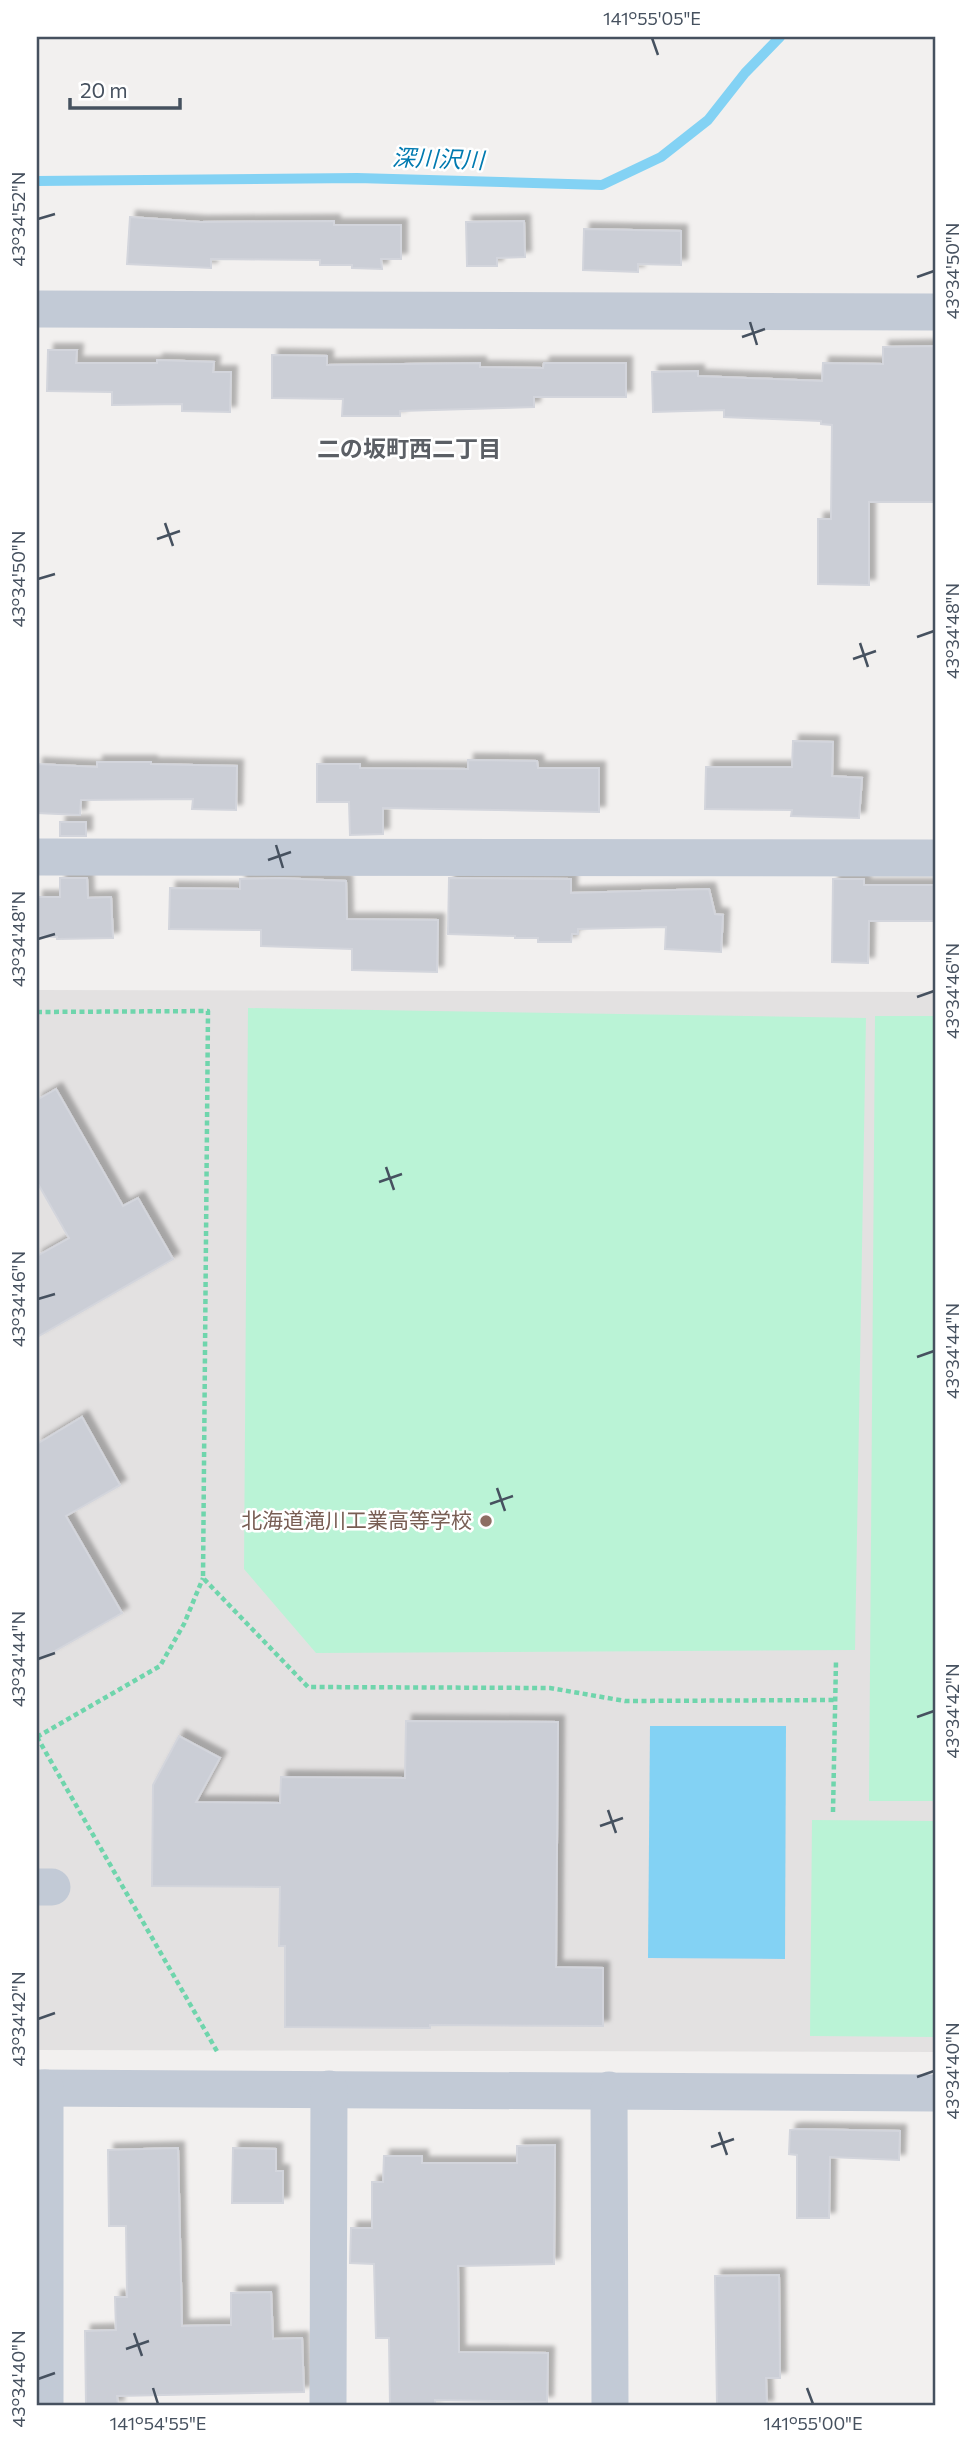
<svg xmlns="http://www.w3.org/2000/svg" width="972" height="2443" viewBox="0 0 972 2443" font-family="Commissioner,'Noto Sans JP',sans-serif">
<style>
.education{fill:#e3e1e1}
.park{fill:#baf3d6}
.water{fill:#83d2f4}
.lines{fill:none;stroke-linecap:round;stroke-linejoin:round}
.stream{stroke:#83d2f4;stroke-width:10}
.building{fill:#cbced6;stroke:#d3d5dc;stroke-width:2;filter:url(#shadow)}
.path{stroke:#6fd5ac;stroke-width:4.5;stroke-dasharray:5 3.5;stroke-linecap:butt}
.minor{stroke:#c2cad6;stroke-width:37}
.ticks{fill:none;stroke:#46515f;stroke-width:2.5}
.education-dot{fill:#8d6e63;stroke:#fff;stroke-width:2.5}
.labels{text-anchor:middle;stroke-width:5;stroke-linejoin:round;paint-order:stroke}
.education-label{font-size:21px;fill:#785e54;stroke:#fff;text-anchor:end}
.water-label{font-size:23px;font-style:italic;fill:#017ab0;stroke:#fff}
.neighbourhood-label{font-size:23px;font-weight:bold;fill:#5b5f65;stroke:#fff}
.neatline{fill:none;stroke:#46515f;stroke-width:2.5}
.ticks-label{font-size:18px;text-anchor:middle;fill:#46515f}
</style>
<defs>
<filter id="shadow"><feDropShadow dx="6" dy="-6" stdDeviation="2" flood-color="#0004"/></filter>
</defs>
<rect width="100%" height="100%" fill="#f2f0ef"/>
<polygon class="education" points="37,990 935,992 935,2052 37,2050"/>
<g class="park">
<polygon points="248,1008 866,1018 855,1650 316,1653 244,1569"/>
<polygon points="875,1016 935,1016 935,1801 869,1801"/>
<polygon points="812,1820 935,1821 935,2037 810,2036"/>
</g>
<polygon class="water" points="650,1726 786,1726 785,1959 648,1958"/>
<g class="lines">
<polyline class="stream" points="37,181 357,178 602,185 661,157 708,120 745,73 780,37"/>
</g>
<g class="building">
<polygon points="130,217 200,222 334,221 334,225 401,225 401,259 381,259 382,269 352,268 352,265 320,265 320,260 211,259 211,268 127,264"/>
<polygon points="524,221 525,257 497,258 497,266 467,266 466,222"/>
<polygon points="584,229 681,231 681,265 638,264 638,272 583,270"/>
<polygon points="935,346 935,502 869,502 869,585 818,584 818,519 831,519 832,425 821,424 821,421 724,417 724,410 653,412 652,372 698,371 698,376 822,381 823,363 883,364 883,347"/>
<polygon points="48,350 77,350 76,363 157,363 157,360 214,362 213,372 231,372 230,412 182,411 182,404 112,405 112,392 47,391"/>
<polygon points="272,355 327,356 327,365 480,363 480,367 543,368 544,363 626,363 626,397 534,397 534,407 400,411 400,416 342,416 343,399 272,398"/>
<polygon points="793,741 833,742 832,776 862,778 859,818 791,816 792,810 705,809 706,767 792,767"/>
<polygon points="468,760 537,761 538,768 599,768 599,812 383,808 383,834 350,835 349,802 317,802 317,764 360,764 360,768 468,769"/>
<polygon points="97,762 151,762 151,764 237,766 236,810 192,809 193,799 81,800 80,815 37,813 37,764 97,767"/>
<rect x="60" y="822" width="26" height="14"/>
<polygon points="60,878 87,878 88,898 111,897 113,938 57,939 57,937 37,936 37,897 60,897"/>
<polygon points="279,878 346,881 347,919 438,920 437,972 352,970 352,949 261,946 261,930 169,929 170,888 240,889 240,879"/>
<polygon points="449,878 571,879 571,893 709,889 715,914 723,915 721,952 665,949 666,927 578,929 578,934 572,934 571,942 538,942 538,938 515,938 515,936 448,934"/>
<polygon points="833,879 864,879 864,885 935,885 935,921 869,921 868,963 832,962"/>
<polygon points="56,1089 123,1206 138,1198 173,1259 37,1337 37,1256 69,1238 37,1182 37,1100"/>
<polygon points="82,1417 120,1485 66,1516 122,1613 37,1661 37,1444"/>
<polygon points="406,1721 558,1722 556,1967 603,1968 603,2026 430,2025 430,2028 285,2027 285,1946 279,1946 280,1887 152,1886 153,1785 179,1736 220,1758 196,1802 280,1803 281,1777 405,1778"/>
<polygon points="797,2129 900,2131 899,2160 830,2157 829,2218 797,2218 797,2155 789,2154 790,2130"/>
<polygon points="555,2145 554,2264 458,2266 459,2352 548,2353 547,2402 435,2400 435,2406 390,2406 389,2338 376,2338 374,2264 350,2263 351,2228 372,2228 372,2182 383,2182 384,2156 422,2156 422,2163 517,2163 517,2146"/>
<polygon points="178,2148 182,2326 231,2325 231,2293 271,2292 273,2339 302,2338 304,2392 117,2396 118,2406 86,2406 85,2331 116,2330 115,2297 127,2297 126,2226 109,2226 108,2150"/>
<polygon points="233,2148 276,2149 276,2171 283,2171 283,2203 232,2203"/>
<polygon points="779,2275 780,2378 766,2378 767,2406 717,2406 715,2276"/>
</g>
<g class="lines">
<g class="path">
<polyline points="37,1012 208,1011 203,1578 308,1687 550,1688 625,1701 835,1700"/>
<polyline points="37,1737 218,2053"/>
<polyline points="37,1737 160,1666 184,1624 203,1578"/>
<polyline points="833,1812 836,1661"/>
</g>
<g class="minor">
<polyline points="37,309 935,312"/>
<polyline points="37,857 935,858"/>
<polyline points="37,1887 52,1887"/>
<polyline points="37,2088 935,2093"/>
<polyline points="45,2088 45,2406"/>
<polyline points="609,2090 610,2406"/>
<polyline points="328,2406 329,2089"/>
</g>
</g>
<path class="ticks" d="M652,38l6,17M38,219l17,-5M917,277l17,-6M750,322l7,23M742,337l23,-8M165,523l8,23M157,539l23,-8M38,579l17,-5M917,637l17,-6M860,643l8,24M853,659l23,-8M276,845l7,23M268,860l23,-8M38,939l17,-5M917,997l17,-6M386,1167l8,23M379,1182l23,-8M38,1299l17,-5M917,1357l17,-6M497,1488l8,23M490,1504l23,-8M38,1659l17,-6M917,1717l17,-6M608,1810l8,23M600,1826l23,-8M38,2019l17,-6M917,2077l17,-6M719,2132l8,23M711,2147l23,-8M134,2333l8,23M126,2349l23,-8M38,2379l17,-6M153,2388l5,16M807,2388l6,16"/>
<circle class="education-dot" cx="486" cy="1521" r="7"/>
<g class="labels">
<g class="education-label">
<text x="472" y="1528">北海道滝川工業高等学校</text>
</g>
<g class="water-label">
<text transform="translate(438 159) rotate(2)" y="8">深川沢川</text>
</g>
<g class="neighbourhood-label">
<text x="409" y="457">二の坂町西二丁目</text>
</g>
</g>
<rect width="972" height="2443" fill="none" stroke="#ffffff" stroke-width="77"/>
<path d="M70 98v10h110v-10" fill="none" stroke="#46515f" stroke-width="3.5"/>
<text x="80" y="98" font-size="21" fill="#46515f" stroke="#ffffff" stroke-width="5" paint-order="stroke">20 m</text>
<rect x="38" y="38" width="896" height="2366" class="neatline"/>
<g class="ticks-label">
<text x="652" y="25">141°55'05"E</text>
<text transform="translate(19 219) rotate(-90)" y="6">43°34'52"N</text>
<text transform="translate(953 271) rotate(-90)" y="6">43°34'50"N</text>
<text transform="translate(19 579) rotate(-90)" y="6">43°34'50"N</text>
<text transform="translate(953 631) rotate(-90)" y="6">43°34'48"N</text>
<text transform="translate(19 939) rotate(-90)" y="6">43°34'48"N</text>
<text transform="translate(953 991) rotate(-90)" y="6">43°34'46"N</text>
<text transform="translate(19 1299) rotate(-90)" y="6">43°34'46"N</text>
<text transform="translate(953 1351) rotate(-90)" y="6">43°34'44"N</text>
<text transform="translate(19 1659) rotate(-90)" y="6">43°34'44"N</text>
<text transform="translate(953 1711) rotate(-90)" y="6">43°34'42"N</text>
<text transform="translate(19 2019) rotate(-90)" y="6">43°34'42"N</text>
<text transform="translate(953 2071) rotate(-90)" y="6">43°34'40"N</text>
<text transform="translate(19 2379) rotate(-90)" y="6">43°34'40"N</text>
<text x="158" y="2430">141°54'55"E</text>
<text x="813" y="2430">141°55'00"E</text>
</g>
</svg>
